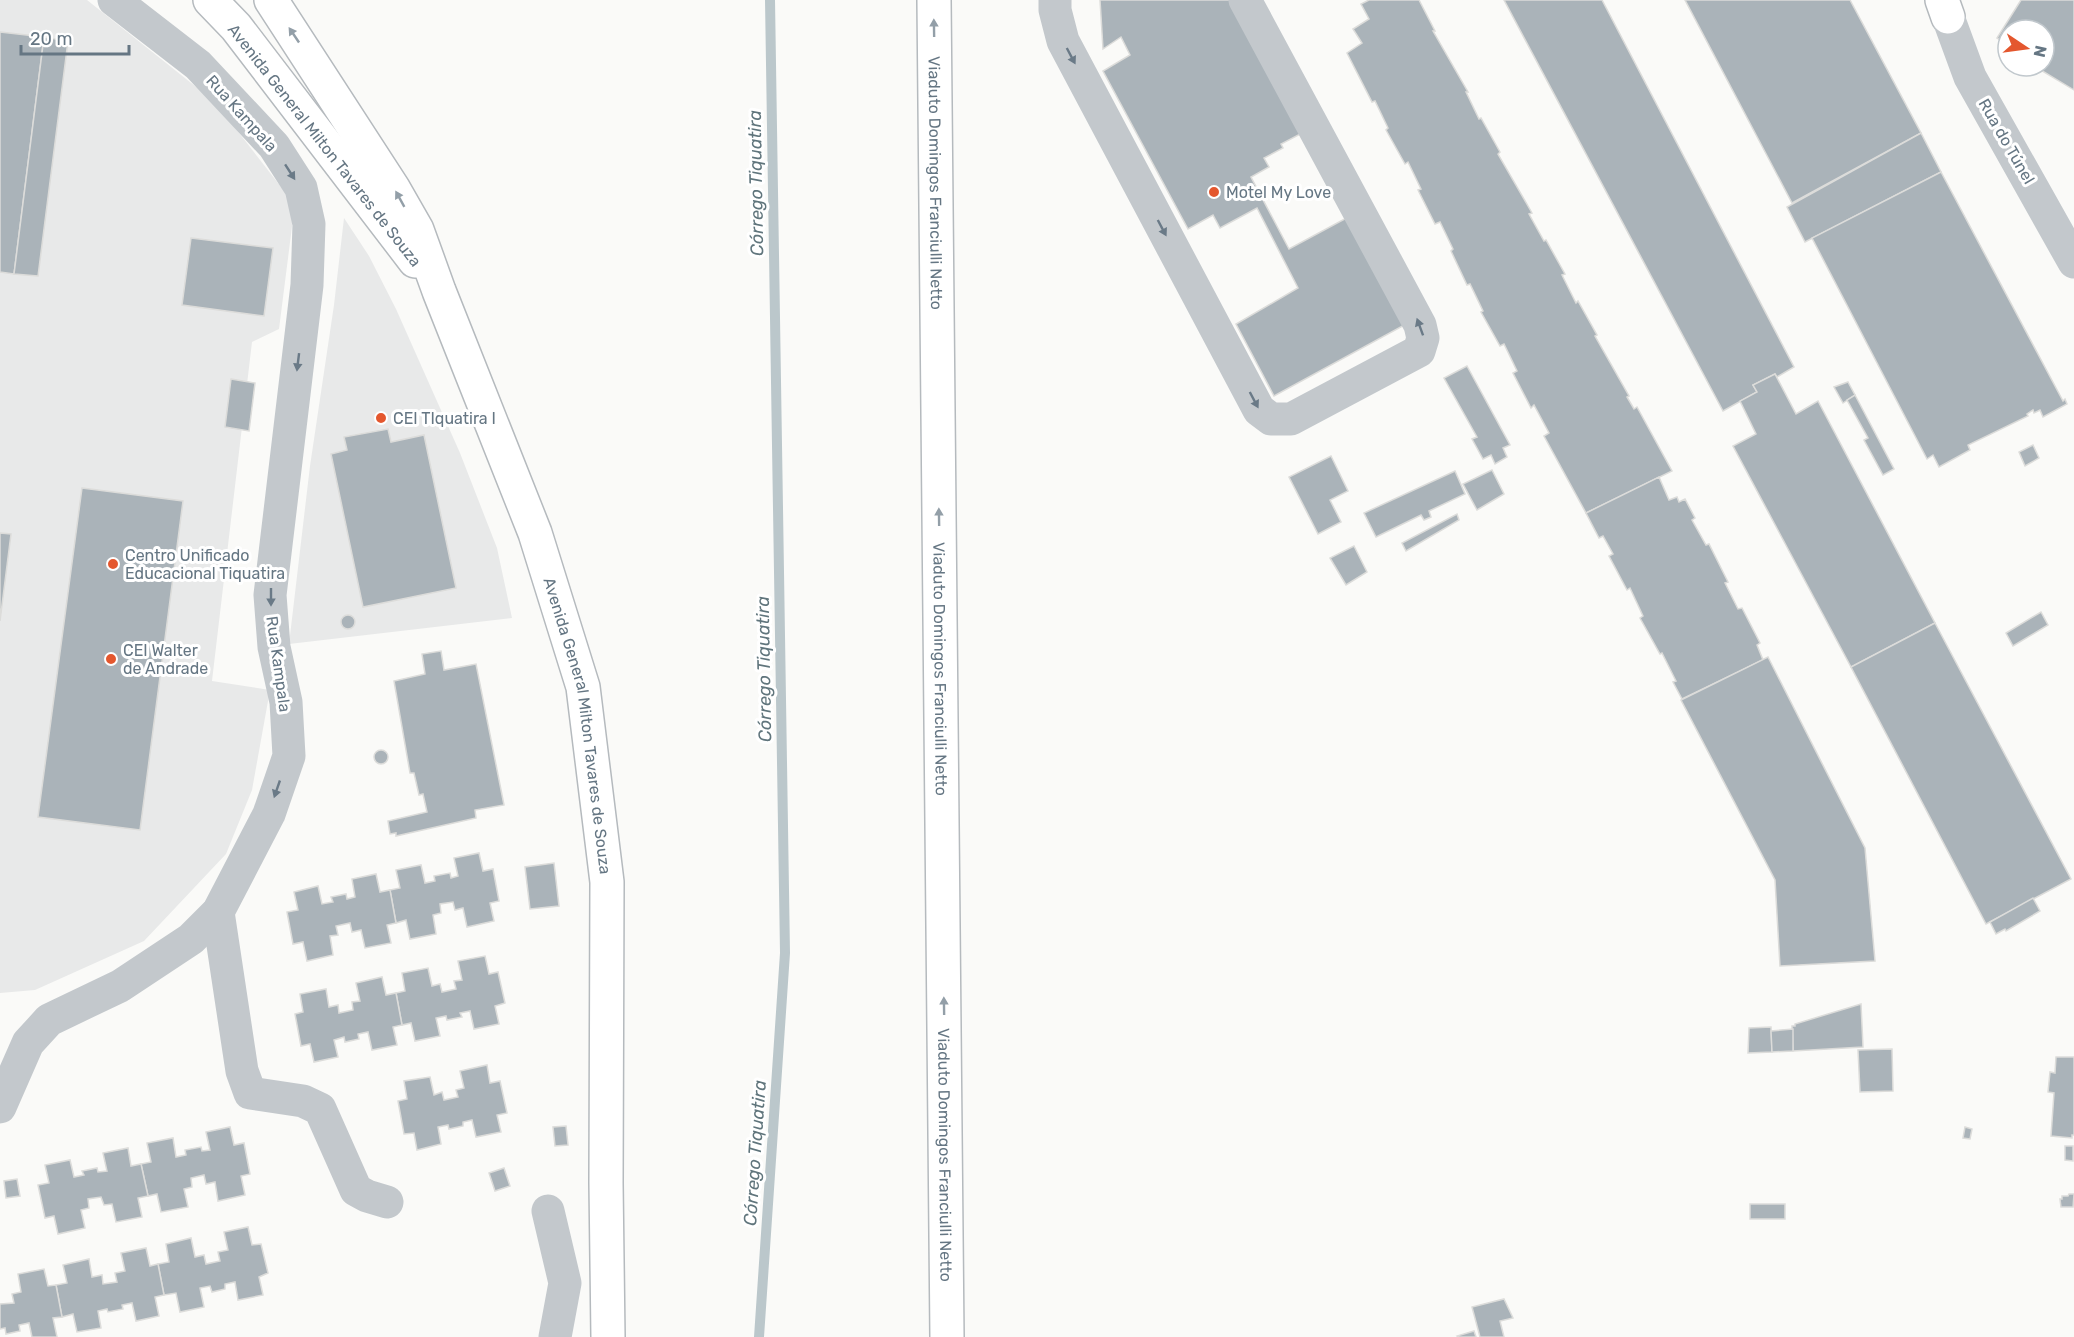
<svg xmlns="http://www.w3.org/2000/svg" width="2074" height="1337" viewBox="0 0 2074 1337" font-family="Rubik,sans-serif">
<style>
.built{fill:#e8e9e9}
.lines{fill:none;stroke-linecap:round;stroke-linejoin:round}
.stream{stroke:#bbc7cb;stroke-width:10}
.building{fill:#aab3b9;stroke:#dcdcda;stroke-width:1.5}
.major-casing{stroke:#b5babe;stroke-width:36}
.highway-casing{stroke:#b4b9bd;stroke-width:36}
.minor{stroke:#c3c8cc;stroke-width:33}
.major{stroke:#fff;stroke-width:33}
.highway{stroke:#fff;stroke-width:33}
.oneway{fill:#939fa8}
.oneway2{fill:#6a7a87}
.poi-dot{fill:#e4572e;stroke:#fff;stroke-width:2}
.labels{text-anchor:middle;stroke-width:6;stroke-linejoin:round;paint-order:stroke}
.street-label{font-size:16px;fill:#657683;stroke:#fff}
.poi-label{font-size:16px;fill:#657683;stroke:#fff;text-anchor:start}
.water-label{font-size:18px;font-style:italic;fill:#60757c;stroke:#fff}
</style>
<rect width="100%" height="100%" fill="#fafaf8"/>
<g class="built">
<polygon points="0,0 87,0 215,102 285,192 294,211 279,329 252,342 212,681 270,690 252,790 226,854 144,941 35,990 0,993"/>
<polygon points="344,218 369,256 396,309 460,453 497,548 512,618 289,644 310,466 334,305"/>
</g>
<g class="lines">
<polyline class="stream" points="759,1337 785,953 770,0"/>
</g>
<g class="building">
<polygon points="1100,0 1238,0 1308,130 1281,144 1283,148 1264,158 1269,167 1251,177 1289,249 1352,215 1410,322 1274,396 1236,324 1298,288 1257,208 1220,228 1213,215 1188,229 1103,71 1130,55 1121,37 1103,49"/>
<polygon points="1369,0 1419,0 1435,31 1433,31 1468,92 1466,92 1479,119 1481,118 1500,152 1498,154 1532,213 1529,214 1544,241 1546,240 1565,274 1562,275 1576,303 1578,301 1597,335 1595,336 1629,396 1627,397 1634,409 1637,407 1672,471 1586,513 1544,436 1549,433 1534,405 1531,408 1513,373 1517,371 1504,344 1500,346 1481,312 1483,311 1470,284 1467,285 1451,251 1453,249 1440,222 1435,224 1418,190 1421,189 1408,162 1405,164 1386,130 1388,128 1375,101 1372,102 1347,53 1362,43 1353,29 1369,19 1361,4"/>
<polygon points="1504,0 1602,0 1794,367 1777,377 1775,374 1753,385 1757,392 1723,411"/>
<polygon points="1685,0 1850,0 1921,133 1792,203"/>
<polygon points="2021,0 2074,0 2074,90 2034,66 2044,66 2044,30 2008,30 2008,45 1997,38"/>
<polygon points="0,32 44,37 14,274 0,272"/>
<polygon points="44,37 68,41 38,276 14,274"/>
<polygon points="1921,133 1941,172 1805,242 1787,207"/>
<polygon points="1941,172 2063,401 2065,399 2067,404 2043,417 2040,410 2034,413 2033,410 2027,414 2028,416 1968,445 1970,450 1939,467 1933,455 1927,459 1812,238"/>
<polygon points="191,238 273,248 264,316 182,305"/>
<polygon points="1467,366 1510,445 1503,448 1507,457 1495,464 1491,455 1483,459 1472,439 1477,437 1444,378"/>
<polygon points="1775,374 1796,414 1818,401 1935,623 1851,667 1733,446 1756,434 1740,401 1757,392 1753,385"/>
<polygon points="231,379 255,383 249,431 225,427"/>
<polygon points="1848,382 1855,395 1843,403 1834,387"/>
<polygon points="1855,395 1894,469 1883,475 1864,440 1868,438 1847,400"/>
<polygon points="388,429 391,442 424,435 456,588 363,607 331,454 347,450 344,437"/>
<polygon points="2033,445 2039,458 2025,466 2019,452"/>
<polygon points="1331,456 1348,491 1330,500 1341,522 1318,534 1289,477"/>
<polygon points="1492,470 1504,494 1477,510 1463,484"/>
<polygon points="1455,471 1465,494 1429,511 1431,517 1424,520 1421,515 1376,537 1364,513"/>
<polygon points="1659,477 1669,500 1677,497 1679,502 1685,499 1695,518 1692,520 1706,545 1709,544 1728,582 1725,583 1738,609 1742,608 1760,643 1757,645 1763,660 1682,699 1673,682 1676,681 1662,653 1660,654 1640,618 1643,616 1630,588 1627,590 1609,556 1613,554 1603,536 1599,538 1586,513"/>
<polygon points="82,488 183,501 140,830 38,817"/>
<polygon points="1457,514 1459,520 1406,551 1402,543"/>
<polygon points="0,533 11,534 0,621"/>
<polygon points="1354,546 1367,572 1346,585 1330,558"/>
<polygon points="2041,612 2048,625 2013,646 2006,633"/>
<circle cx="348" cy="622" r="7"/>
<polygon points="1935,623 2071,879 1986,924 1851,667"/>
<polygon points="441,651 444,670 476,664 504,805 475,810 476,818 396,836 396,833 390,834 388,821 427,812 423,794 419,795 414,773 410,773 394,681 425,674 422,654"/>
<polygon points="1768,657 1865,848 1875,961 1780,966 1775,880 1681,700"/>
<circle cx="381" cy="757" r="7"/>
<polygon points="479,853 483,871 493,869 499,901 490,903 494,921 467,927 463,908 455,910 453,902 440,904 441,913 433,915 436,934 410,939 406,920 396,923 390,890 400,888 396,870 421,865 425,883 435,881 434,876 450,873 451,878 458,876 454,858"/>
<polygon points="554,863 559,906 530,909 525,867"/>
<polygon points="376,874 380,892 390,890 396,923 387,925 391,943 365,948 361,930 352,932 350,923 336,926 338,935 330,936 333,955 307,961 303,942 293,944 287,912 298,910 294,892 318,886 322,904 333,902 331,897 346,894 347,899 355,897 352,879"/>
<polygon points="2033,898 2040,911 2006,931 2005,929 1996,934 1990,922"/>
<polygon points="485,956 489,974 498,972 505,1003 495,1006 499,1024 474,1029 470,1011 460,1013 462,1017 447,1020 446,1016 436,1018 440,1036 415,1041 411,1023 402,1025 396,993 405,991 402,973 428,968 432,986 440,984 442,992 456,989 454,981 462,980 458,961"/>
<polygon points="382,977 386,995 396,993 402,1025 393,1027 397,1045 372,1050 368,1032 358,1034 359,1039 345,1042 344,1037 334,1040 338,1057 314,1062 310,1044 301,1046 295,1014 303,1012 300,994 326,989 329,1007 338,1005 339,1013 353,1010 352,1002 360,1001 356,983"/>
<polygon points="1861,1004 1863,1047 1793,1051 1792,1026 1795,1026 1795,1024"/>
<polygon points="1771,1027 1772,1052 1748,1053 1749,1028"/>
<polygon points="1793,1029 1793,1051 1772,1052 1771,1031"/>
<polygon points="1892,1049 1893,1091 1860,1092 1858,1050"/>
<polygon points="2056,1057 2074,1057 2074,1135 2072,1135 2072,1138 2051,1136 2054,1093 2048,1092 2050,1072 2055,1073"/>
<polygon points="487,1065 490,1083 500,1081 507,1113 497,1115 501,1132 476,1137 472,1120 463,1122 463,1126 449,1129 448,1125 438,1127 441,1144 417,1150 414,1133 404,1134 398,1101 407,1099 404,1081 430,1077 434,1095 442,1092 444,1100 458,1097 456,1090 464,1088 460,1071"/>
<polygon points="566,1126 568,1145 555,1146 553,1127"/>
<polygon points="230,1127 234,1145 244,1143 250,1174 241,1176 245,1195 218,1201 215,1182 206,1184 204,1175 191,1178 192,1187 184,1189 188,1207 161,1212 157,1194 148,1196 141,1164 151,1162 147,1143 173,1138 176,1157 186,1155 185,1150 201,1147 202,1151 210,1150 206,1132"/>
<polygon points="1965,1127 1972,1129 1970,1139 1963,1138"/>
<polygon points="2065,1146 2073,1146 2073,1161 2065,1160"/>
<polygon points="128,1148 131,1166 141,1164 148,1196 138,1198 142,1217 116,1222 112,1204 104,1205 101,1197 88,1199 89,1208 81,1210 85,1228 58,1234 54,1216 45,1218 38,1185 49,1183 45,1165 70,1160 74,1177 84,1175 82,1171 97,1168 98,1172 107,1171 103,1153"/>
<polygon points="504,1168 510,1186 495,1191 489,1173"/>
<polygon points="17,1179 20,1196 6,1198 4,1181"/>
<polygon points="2069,1194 2074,1194 2073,1207 2061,1207 2060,1199 2062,1199 2062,1196 2068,1196"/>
<rect x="1750" y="1204" width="35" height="15"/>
<polygon points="248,1227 252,1245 261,1244 268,1273 259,1277 263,1295 238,1300 235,1282 225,1284 225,1289 212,1292 210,1286 200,1288 204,1307 180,1312 176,1293 164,1295 158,1264 169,1262 166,1244 191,1238 195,1257 204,1255 206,1264 220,1261 218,1252 228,1250 224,1232"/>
<polygon points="146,1248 150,1266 158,1264 164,1295 155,1297 159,1316 136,1321 132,1303 122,1305 123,1309 108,1312 107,1309 98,1311 101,1328 77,1332 73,1314 62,1317 56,1285 67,1283 63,1265 89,1259 92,1277 102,1275 103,1284 117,1282 115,1273 125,1271 121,1253"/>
<polygon points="44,1269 48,1286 56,1285 62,1317 53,1318 57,1337 32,1337 29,1323 19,1325 20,1331 6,1334 5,1328 0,1329 0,1304 14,1303 12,1294 21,1292 18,1274"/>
<polygon points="1504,1299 1513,1318 1500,1321 1504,1337 1480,1337 1472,1307"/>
<polygon points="1474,1331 1476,1337 1458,1337 1457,1336"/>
</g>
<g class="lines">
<g class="major-casing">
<g id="major">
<polyline points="210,0 236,27 415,261"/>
<path id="s1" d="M271,0l122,188 24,42 22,61 96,242 48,154 24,195 -1,301 2,154"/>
<path id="s2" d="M934,0l13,1337"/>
</g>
</g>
<g class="highway-casing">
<polyline id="highway" points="1942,0 1948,17"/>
</g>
<g class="minor">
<polyline points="1055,0 1055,10 1063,41 1259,410 1271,419 1291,419 1419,351 1423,338 1420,325 1245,0"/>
<polyline points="1948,17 1970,77 2074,262"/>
<polyline points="218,912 242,1071 250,1093 303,1101 320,1109 356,1190 367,1196 387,1202"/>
<polyline points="0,1107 28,1043 49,1020 120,986 191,939 218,912 269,814 289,756 286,702 274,647 270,595 307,285 309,224 301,188 274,146 198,65 114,0"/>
<polyline points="548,1211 565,1283 555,1337"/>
</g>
<use href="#major" class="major"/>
<use href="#highway" class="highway"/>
</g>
<defs><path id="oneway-solid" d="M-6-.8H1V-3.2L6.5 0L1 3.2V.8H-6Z" transform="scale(1.5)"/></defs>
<g class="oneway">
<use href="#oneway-solid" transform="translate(934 28) rotate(-91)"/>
<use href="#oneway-solid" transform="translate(294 35) rotate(-124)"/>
<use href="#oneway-solid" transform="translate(400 199) rotate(-119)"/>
<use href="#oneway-solid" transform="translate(939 517) rotate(-91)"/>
<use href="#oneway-solid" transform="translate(944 1006) rotate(-91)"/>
</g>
<g class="oneway2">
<use href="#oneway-solid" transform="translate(1071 56) rotate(62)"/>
<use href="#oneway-solid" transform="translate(290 172) rotate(57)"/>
<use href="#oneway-solid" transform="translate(1162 228) rotate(62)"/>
<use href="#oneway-solid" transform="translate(1420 327) rotate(-110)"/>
<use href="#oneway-solid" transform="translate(298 362) rotate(97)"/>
<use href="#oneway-solid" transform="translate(1254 400) rotate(62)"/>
<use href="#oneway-solid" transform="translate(271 597) rotate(90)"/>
<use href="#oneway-solid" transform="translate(277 789) rotate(109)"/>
</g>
<g class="poi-dot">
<circle cx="1214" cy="192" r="6"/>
<circle cx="381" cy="418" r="6"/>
<circle cx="113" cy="564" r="6"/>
<circle cx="111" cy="659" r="6"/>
</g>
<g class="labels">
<g class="street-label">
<text transform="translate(242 113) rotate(48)" y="6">Rua Kampala</text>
<text transform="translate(2007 141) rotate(60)" y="6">Rua do Túnel</text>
<text transform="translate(325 145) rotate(52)" y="6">Avenida General Milton Tavares de Souza</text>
<text dy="6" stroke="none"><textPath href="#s2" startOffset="183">Viaduto Domingos Franciulli Netto</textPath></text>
<text transform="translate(279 664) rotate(82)" y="6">Rua Kampala</text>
<text dy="6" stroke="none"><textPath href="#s2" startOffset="669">Viaduto Domingos Franciulli Netto</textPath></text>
<text dy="6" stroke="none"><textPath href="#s1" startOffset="796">Avenida General Milton Tavares de Souza</textPath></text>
<text dy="6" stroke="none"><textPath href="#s2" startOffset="1155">Viaduto Domingos Franciulli Netto</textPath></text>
</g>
<g class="poi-label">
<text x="1226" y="198">Motel My Love</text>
<text x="393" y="424">CEI TIquatira I</text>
<text x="125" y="561">Centro Unificado<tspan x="125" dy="18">Educacional Tiquatira</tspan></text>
<text x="123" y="656">CEI Walter<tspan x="123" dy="18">de Andrade</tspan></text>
</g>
<g class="water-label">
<text transform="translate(756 183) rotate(-91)" y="6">Córrego Tiquatira</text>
<text transform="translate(764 669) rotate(-91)" y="6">Córrego Tiquatira</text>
<text transform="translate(755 1153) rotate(-86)" y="6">Córrego Tiquatira</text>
</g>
</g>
<g transform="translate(2026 48) rotate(103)"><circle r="28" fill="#ffffff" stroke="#c1c8cd" stroke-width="1.5"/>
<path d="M0-4.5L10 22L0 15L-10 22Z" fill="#e4572e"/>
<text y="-9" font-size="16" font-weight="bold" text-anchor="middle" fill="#657683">N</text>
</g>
<path d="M21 45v9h108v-9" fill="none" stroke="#657683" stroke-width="3"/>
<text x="30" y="45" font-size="18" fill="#657683" stroke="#ffffff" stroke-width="4.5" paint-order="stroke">20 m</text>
</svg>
